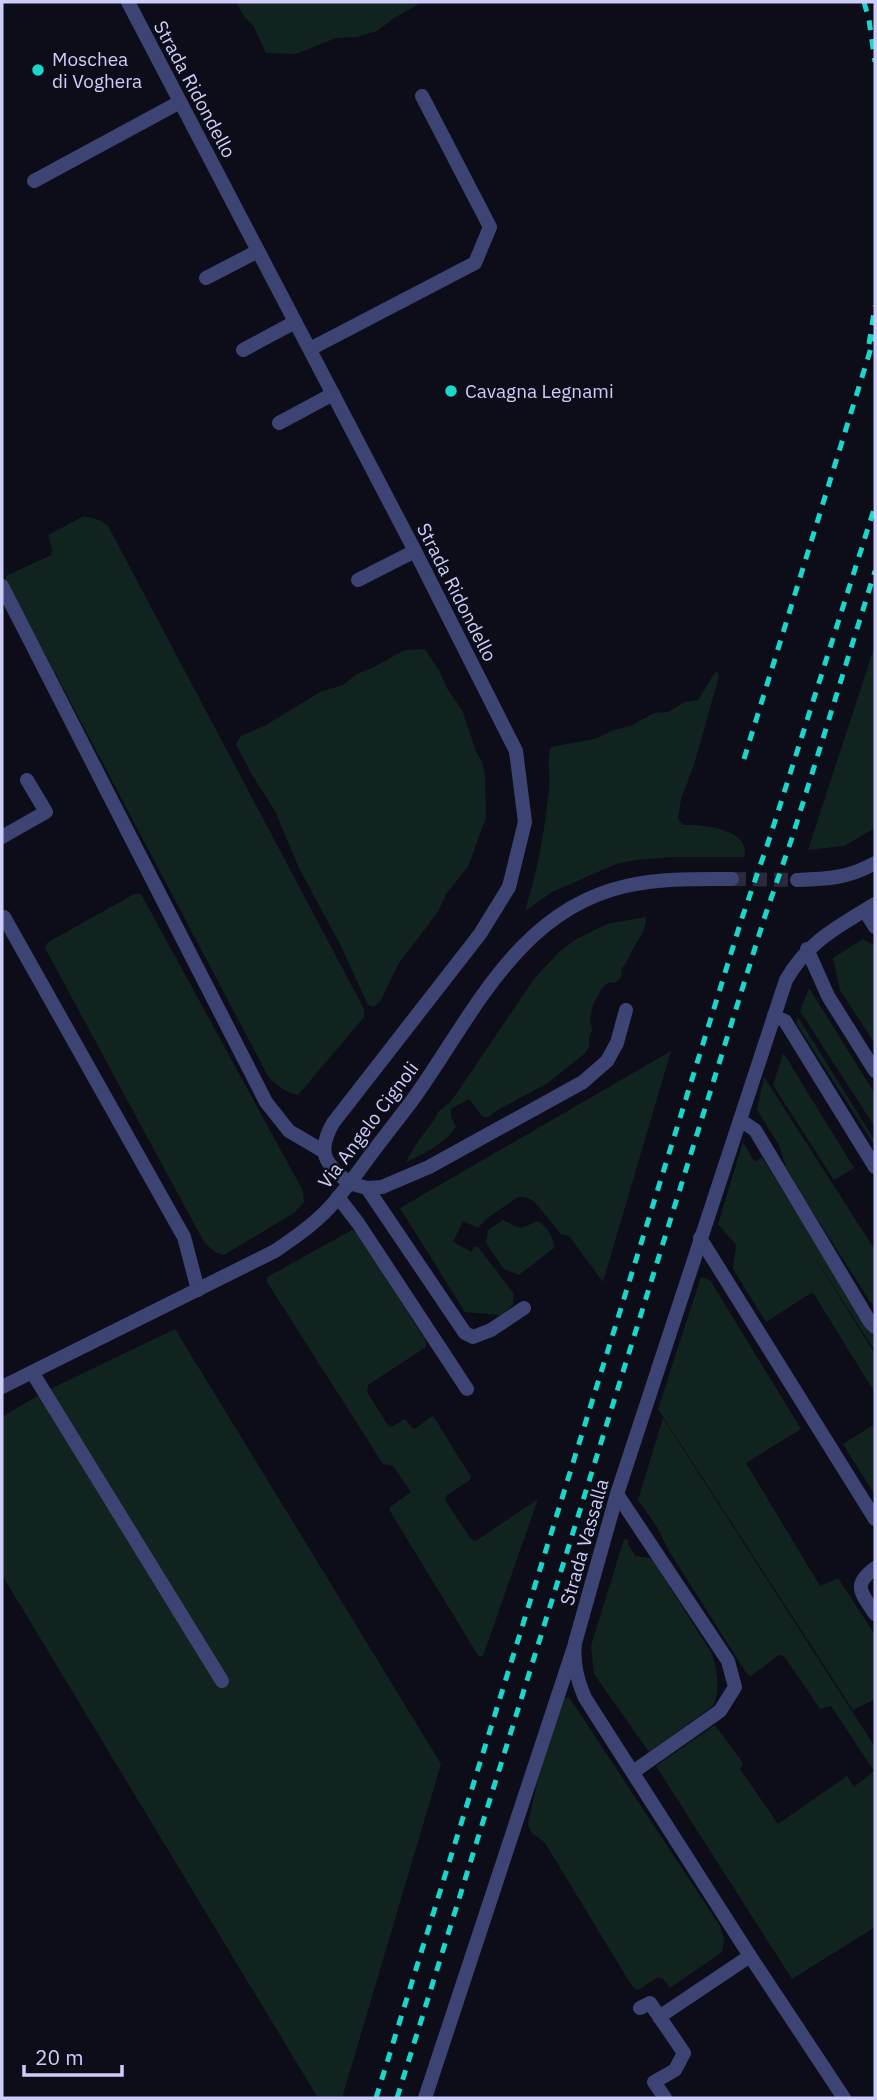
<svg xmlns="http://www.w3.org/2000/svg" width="877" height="2100" viewBox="0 0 877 2100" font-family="'IBM Plex Sans',sans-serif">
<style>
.green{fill:#11231f}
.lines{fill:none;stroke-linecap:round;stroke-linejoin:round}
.minor-tunnel{stroke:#2a2a3b;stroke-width:14;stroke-dasharray:14 7;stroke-linecap:butt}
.service{stroke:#3d4474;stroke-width:14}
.minor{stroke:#3d4474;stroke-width:14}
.rail{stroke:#1ad7cb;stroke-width:5;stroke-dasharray:10 9;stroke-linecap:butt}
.poi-dot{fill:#1ad7cb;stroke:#0d0d1a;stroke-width:2.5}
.labels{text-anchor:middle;stroke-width:5;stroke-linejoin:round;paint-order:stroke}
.poi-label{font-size:19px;fill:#cccef9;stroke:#0d0d1a;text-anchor:start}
.street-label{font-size:19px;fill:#cccef9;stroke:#0d0d1a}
</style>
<rect width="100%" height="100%" fill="#0d0d1a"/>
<g class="green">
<polygon points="236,2 423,2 394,18 377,31 357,37 336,38 296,54 266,53 253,25 245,18"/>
<path d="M84,516l15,4 9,6 256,483v8l-66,78c-13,-3 -21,-9 -30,-19l-262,-496v-4l45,-21 1,-6 -4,-14z"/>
<polygon points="875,645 875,828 844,846 808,850"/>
<polygon points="425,649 440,672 446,687 462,710 476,751 482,762 485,775 486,817 468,867 446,894 438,912 399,963 381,1000 374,1007 368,1005 341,946 299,868 275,811 251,773 236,744 241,736 266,725 320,692 343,685 355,675 374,667 405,650"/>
<path d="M716,671l3,5 -25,89 -13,34 -3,20 5,6c19,-1 69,4 61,32h-72l-36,3 -20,4 -64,28 -27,19c13,-42 19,-77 24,-120 2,-15 -3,-30 2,-44l44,-8 19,-9 16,-4 24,-13 14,-1 17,-10 13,-2z"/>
<polygon points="134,894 141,894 303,1191 304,1202 294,1213 224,1255 215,1252 204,1242 45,948 47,943"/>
<path d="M646,917c0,15 -7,20 -13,32 -4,7 -5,13 -12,20l1,7 -7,7 -6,-1 -7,6 -9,17 -3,13 2,13 -3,6v10l-4,6 -37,30 -54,29 -5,5h-6l-14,-18 -18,10v7l5,11c-13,18 -31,26 -50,35l10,-18 19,-25 3,-7 12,-10 9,-12 75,-111 25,-27 16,-12 32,-16z"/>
<polygon points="863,939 875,946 875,1044 840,990 833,958"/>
<polygon points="809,988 875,1094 875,1127 800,1011"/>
<polygon points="798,1017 875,1141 875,1146 796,1023"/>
<polygon points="671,1051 603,1282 569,1236 561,1234 534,1201 525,1197 518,1197 486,1219 478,1228 463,1221 453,1242 472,1252 474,1247 478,1247 514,1294 513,1305 501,1315 465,1312 400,1208"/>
<polygon points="783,1054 784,1054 854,1168 834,1180 773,1085"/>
<polygon points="764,1077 875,1250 875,1309 812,1211 786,1167 779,1145 757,1110"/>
<polygon points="743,1142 755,1162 762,1157 859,1315 875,1334 875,1351 802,1237 875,1354 875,1393 814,1294 811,1293 766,1322 733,1269 736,1245 718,1224"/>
<path d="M503,1220c19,8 12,12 34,1 10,5 17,17 17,27l-35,27 -15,-6 -18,-26 2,-13z"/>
<polygon points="352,1230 356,1232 426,1341 426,1347 368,1385 367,1392 387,1424 391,1427 405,1419 412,1428 415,1429 432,1416 435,1419 471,1477 470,1480 447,1495 445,1500 471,1539 476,1541 538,1499 483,1656 479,1657 390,1511 390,1507 411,1492 393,1466 383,1464 267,1282 267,1277"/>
<polygon points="701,1277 710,1280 801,1429 746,1463 820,1586 838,1578 875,1635 875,1699 853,1710 658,1409"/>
<polygon points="175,1329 441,1764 342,2098 318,2098 2,1575 2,1417 44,1392"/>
<polygon points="663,1418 875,1747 875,1927 792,1979 656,1766 715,1725 743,1763 740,1769 778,1824 847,1776 854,1787 874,1771 831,1706 820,1709 784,1656 779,1655 751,1676 747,1674 669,1551 657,1527 638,1500"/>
<polygon points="875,1424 875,1495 843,1444"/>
<path d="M624,1539l5,1 -1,4 7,12 15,2 4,4 58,92c5,16 9,37 1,52l-64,46 -55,-78 -3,-28z"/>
<polygon points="569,1697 720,1926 724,1939 722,1952 670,1988 663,1979 658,1977 638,1990 632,1986 545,1843 531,1832 528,1824 544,1753 563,1699"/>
</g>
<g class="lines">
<polyline class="minor-tunnel" points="732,879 797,880"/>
<g class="service">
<polyline points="34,181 180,102"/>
<polyline points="206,278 258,251"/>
<polyline points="310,349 475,263 490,227 422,96"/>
<polyline points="243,350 295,322"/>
<polyline points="279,423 333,394"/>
<polyline points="358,580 415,551"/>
<polyline points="2,586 266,1102 289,1131 323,1151"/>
<polyline points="2,837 46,812 27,780"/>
<polyline points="865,911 875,927"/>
<polyline points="4,917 184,1237 198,1290"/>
<polyline points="807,949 828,996 875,1071"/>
<polyline points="774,1016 785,1021 875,1167"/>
<polyline points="740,1120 755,1130 870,1322 875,1327"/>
<polyline points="349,1183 367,1188 382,1187 429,1167 583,1082 607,1061 617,1043 626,1010"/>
<polyline points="367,1188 465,1333 473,1337 491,1330 524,1308"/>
<polyline points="338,1197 358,1223 467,1389"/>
<polyline points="700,1238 875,1519"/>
<polyline points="32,1372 222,1681"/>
<polyline points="617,1494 728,1661 735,1687 720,1711 633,1772"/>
<path d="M875,1568c-24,18 -13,25 0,46"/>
<polyline points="640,2008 650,2003 684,2053 675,2070 654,2082 665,2098"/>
<polyline points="659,2017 750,1956"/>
<polyline points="425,2098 574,1647"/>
</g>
<g class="minor">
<path d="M128,2l287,549 101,200 9,71 -16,65 -29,47 -147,189c-17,30 -8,40 16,60"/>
<path d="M797,880c31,-1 51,-2 78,-17"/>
<path d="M2,1387l273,-136c19,-13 38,-26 54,-43 18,-20 33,-42 49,-63 15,-20 31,-39 45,-60 54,-79 100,-176 203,-199 35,-8 71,-7 106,-7"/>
<path d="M844,2098l-94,-142 -165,-258c-8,-19 -12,-35 -10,-55l42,-149 169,-514c22,-39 53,-54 89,-76"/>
</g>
<g class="rail">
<polyline points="864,2 869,20 875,62"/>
<polyline points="869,344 875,306"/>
<polyline points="744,759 875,335"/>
<polyline points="376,2098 742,918 770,837 875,506"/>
<polyline points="397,2098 764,919 792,838 875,571"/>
</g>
</g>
<g class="poi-dot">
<circle cx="38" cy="70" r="7"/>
<circle cx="451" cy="391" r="7"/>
</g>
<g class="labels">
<g class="poi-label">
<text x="52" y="66">Moschea<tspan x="52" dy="22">di Voghera</tspan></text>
<text x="465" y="398">Cavagna Legnami</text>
</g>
<g class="street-label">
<text transform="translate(195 89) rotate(62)" y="7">Strada Ridondello</text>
<text transform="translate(457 592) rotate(63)" y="7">Strada Ridondello</text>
<text transform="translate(368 1125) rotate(-53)" y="7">Via Angelo Cignoli</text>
<text transform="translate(584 1542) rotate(-74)" y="7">Strada Vassalla</text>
</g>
</g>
<rect width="877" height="2100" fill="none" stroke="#cccef9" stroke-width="7"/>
<path d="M24 2065v10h98v-10" fill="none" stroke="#cccef9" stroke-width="3.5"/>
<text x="35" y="2065" font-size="21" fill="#cccef9" stroke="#0d0d1a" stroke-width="5" paint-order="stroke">20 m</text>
</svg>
